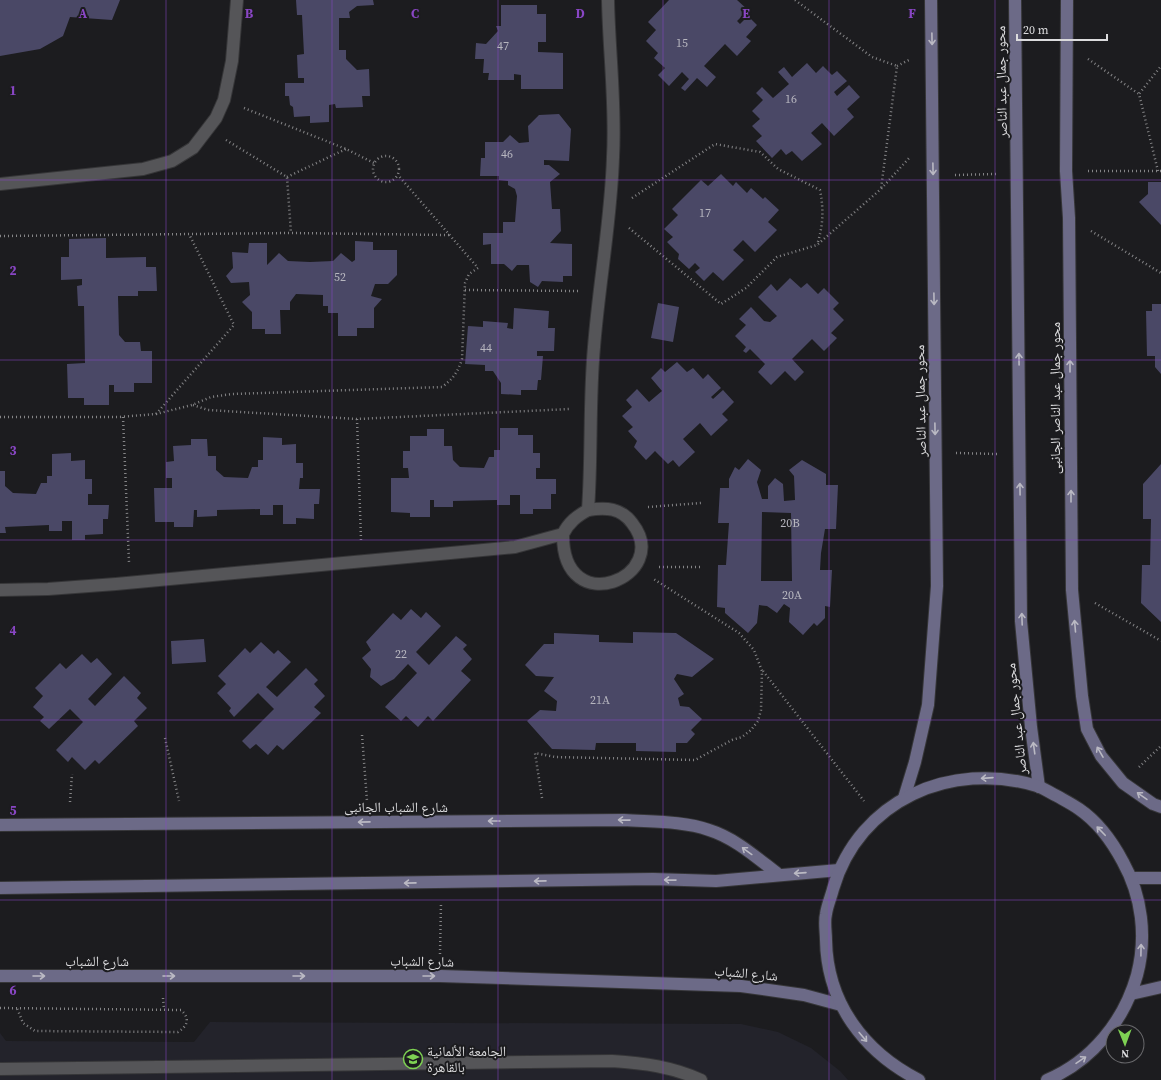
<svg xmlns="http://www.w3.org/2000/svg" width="1161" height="1080" viewBox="0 0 1161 1080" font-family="'Source Serif 4','Noto Naskh Arabic',serif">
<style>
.built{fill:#23232b}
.building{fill:#4a4866;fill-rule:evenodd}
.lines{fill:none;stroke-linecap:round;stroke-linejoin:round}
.lane-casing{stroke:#363638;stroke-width:14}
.street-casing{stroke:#363638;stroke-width:14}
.secondary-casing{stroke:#363638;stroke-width:14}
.path{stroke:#858587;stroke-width:2.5;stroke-dasharray:1 3;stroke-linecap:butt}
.lane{stroke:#555558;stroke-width:12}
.street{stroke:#555558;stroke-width:12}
.secondary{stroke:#6c6a87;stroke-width:12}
.oneway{stroke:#bab9c3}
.grid{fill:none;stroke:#8946c4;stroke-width:1;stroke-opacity:0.55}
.labels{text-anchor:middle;stroke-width:4;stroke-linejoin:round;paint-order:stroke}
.number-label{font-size:12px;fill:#b7b6bf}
.street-label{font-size:14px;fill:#dbdbdd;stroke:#1c1c1f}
.poi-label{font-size:14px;fill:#dbdbdd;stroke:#1c1c1f;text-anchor:start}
.grid-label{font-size:13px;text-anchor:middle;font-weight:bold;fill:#8946c4;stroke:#1c1c1f;stroke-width:4;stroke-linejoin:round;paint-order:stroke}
</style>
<rect width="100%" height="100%" fill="#1c1c1f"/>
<polygon class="built" points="210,1022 741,1024 778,1032 811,1048 840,1071 848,1080 0,1080 0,1033 6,1041 194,1042"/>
<g class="building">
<polygon points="0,0 120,0 112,20 70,17 63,36 40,49 0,56"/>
<polygon points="296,0 373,0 374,5 357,6 349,12 350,18 339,18 339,50 346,50 346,59 357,70 369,69 370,96 362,96 363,107 336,108 335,104 329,105 329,122 310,123 310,116 294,117 293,107 290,105 289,96 285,96 285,83 304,83 304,78 298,78 297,55 304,54 302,15 297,15"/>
<polygon points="669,0 737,0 748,10 737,21 740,24 748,16 757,25 746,37 751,41 737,56 725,44 704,66 716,77 707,87 697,78 685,91 681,88 689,79 682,72 669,86 658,75 665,68 654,58 658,53 646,41 656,30 648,22"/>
<polygon points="501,5 537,5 537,14 546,14 546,42 538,42 538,52 563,53 563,89 521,89 521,75 514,74 514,80 488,80 489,73 483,73 484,59 475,59 476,43 486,44 498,31 496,26 501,26"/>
<polygon points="807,63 816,73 823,66 832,75 837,71 847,81 834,92 837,96 849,85 860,97 847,109 854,117 834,136 822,123 811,133 822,144 802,161 792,151 786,155 781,149 772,158 756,141 762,136 752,126 760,119 752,111 763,100 756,93 762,87 773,98 789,84 778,72 784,67 792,77"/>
<polygon points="559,114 571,129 569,161 544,160 544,165 549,165 560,174 550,182 552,209 560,209 561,231 550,243 572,244 572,276 563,276 563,282 542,281 538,287 530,282 529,265 517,265 512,271 504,264 491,264 491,244 483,245 483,233 503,233 503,222 515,222 517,196 515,189 508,185 508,181 499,180 499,176 480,176 481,158 485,158 485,142 503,142 510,135 519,143 529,142 528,126 539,115"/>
<polygon points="721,174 733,186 736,182 747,193 751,188 763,199 765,197 779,210 768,222 777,230 755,252 743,240 733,250 744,260 723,281 713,272 704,281 695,272 700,268 695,263 689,269 678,259 679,254 667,242 673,237 664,229 678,215 672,209 701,180 708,186"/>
<polygon points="1148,182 1161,182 1161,225 1139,202 1148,194"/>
<polygon points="106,238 106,258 146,257 146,267 156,267 157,291 138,291 138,296 118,296 119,335 125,342 140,342 141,351 152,351 152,383 134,383 134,392 114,392 114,385 109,385 109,405 84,405 84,398 68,398 67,364 85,363 84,306 78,306 77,286 82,285 82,279 61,280 61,257 69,257 69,239"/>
<polygon points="355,241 373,242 373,250 397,250 397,275 388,284 375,284 371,296 382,299 374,308 374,328 357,328 357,336 338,336 338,313 328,313 328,306 323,306 323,295 296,294 290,302 290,310 280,310 281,334 265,334 265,329 252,329 252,312 242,302 250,295 249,282 231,283 226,276 233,268 232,252 248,253 249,243 267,243 267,265 279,253 288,261 310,262 333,261 341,253 352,262 355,260"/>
<polygon points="790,278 801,288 807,283 818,294 824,288 839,303 833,309 844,320 831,333 837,338 824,351 812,339 792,359 804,372 795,381 785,371 771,385 758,372 765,364 750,349 746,353 743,351 746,347 735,336 746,325 739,319 751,307 764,321 770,322 777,316 758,297 771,284 777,291"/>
<polygon points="658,303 679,307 673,342 651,338"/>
<polygon points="1152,304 1161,304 1161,374 1155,367 1155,356 1147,356 1146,311 1152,311"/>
<polygon points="514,308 549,311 548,328 555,328 554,351 537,351 537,356 543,356 541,380 538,380 537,390 521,390 521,395 501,394 501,383 493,371 485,371 485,365 465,364 468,326 483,327 483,321 508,323 507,328 513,329"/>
<polygon points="677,362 687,372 693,368 703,379 708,374 721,388 711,397 713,399 723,390 734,402 722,414 728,420 711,436 700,423 683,439 695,452 679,467 673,460 668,464 655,451 646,460 634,447 637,441 628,431 633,427 622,416 632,407 626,400 637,389 649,402 662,391 651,378 661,368 665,372"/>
<polygon points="500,428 518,428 518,435 533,435 533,453 540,453 540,468 536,468 536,479 556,479 556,494 551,494 551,509 533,509 533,514 520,514 520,495 510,495 510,505 497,505 497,500 453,501 453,507 434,507 434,500 430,500 430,517 410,517 410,513 391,512 391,478 409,478 408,468 403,468 403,451 410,451 410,436 427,436 427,429 444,429 444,446 452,446 453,460 460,467 484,468 489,457 494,457 494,450 500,450"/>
<polygon points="263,437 282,438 282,445 296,444 296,463 303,463 303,478 300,478 299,489 320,489 319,504 314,504 314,519 296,518 296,524 283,524 283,505 273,505 273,515 260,515 260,509 217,510 217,516 197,517 197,510 194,510 193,527 174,527 174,522 155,522 154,488 172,488 172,478 166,478 166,462 174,461 173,446 191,445 191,439 207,439 208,456 216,456 216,470 224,477 248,478 252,467 258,467 258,460 263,460"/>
<polygon points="71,453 71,461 85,460 85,479 92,479 92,494 88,494 88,505 109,505 108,519 103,519 103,534 85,535 85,540 72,540 72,521 62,521 62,531 49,531 49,525 5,527 6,533 0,533 0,471 5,471 5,486 13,493 36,494 41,483 47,483 47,476 52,476 52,454"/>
<path d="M748,459l13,11 -4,12 5,17h6v-13l7,-8 8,6 1,17 11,-1 -1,-24 -5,-6 13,-10 24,14v11h12l-2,44h-11l-4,24 -1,17h12l-2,37 -5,-1v12l-8,8 -3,-3 -11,12 -14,-13 1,-14 -6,-4 -7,9 -10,-7 -8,-1 -2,18 -9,10 -23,-20v-5l-8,-1 1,-42h8l3,-42h-11l2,-35h9v-9l6,-12 4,3zM762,512l29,1 1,68h-31z"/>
<polygon points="1161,464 1161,622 1141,603 1142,565 1150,565 1151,519 1143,519 1143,484"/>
<polygon points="411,609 421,618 426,612 441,626 416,652 429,665 456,636 467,645 463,649 472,659 461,671 471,680 433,721 428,716 418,727 406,716 401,721 385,707 417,673 408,664 394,679 381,686 370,677 371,669 362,658 371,650 366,642 393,613 401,620"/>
<polygon points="633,632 676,633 714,659 692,677 677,674 674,679 684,694 678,698 680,706 689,707 702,719 691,730 695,734 687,743 676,743 676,752 636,751 636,743 596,743 595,750 552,749 527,721 540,710 556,711 557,701 544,691 554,677 536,676 525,665 544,644 554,644 554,633 599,635 599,642 633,643"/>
<polygon points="204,639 206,662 172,664 171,641"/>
<polygon points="261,642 274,654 278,650 291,662 266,687 277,697 306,668 318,680 314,684 325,696 314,707 321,713 283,750 277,745 268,755 256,744 250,749 242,741 274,709 258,693 234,717 229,711 231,708 217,693 226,684 218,676 245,648 250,653"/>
<polygon points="82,654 91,663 97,658 112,674 88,699 95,706 124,676 141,693 137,698 147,708 134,721 138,726 99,764 95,760 85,770 72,757 68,762 56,750 83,722 70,709 49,729 40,721 44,717 33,707 43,696 35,688 60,663 66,669"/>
</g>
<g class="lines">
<g class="lane-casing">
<path id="lane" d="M0,1069l612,-8c32,2 61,6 89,19"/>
</g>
<g class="street-casing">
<g id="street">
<polyline points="0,184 143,169 172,161 193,148 216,118 224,100 232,61 237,0"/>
<path d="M563,534c-1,89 111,42 69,-11 -11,-15 -26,-16 -44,-13"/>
<path d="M0,590l48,-1 68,-5 399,-37 48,-13c6,-12 14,-18 25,-24 4,-55 1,-109 6,-163 5,-64 17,-126 19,-190 3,-52 -4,-105 -5,-157"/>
</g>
</g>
<g class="secondary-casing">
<g id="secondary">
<polyline points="1015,0 1021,621 1031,727 1039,787"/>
<polyline points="1067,0 1066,171 1069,218 1072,590 1082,696 1087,729 1101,756 1123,783 1153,804 1161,807"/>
<polyline points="904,798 915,762 928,705 937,586 931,0"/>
<path d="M0,825l624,-5c28,2 59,1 85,10 26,8 48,28 69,44"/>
<polyline points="1132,878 1161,878"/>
<polyline points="0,888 653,879 716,881 839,870"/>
<polyline points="0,976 440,976 741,986 804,995 841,1005"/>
<polyline points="1131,994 1161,987"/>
<path d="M919,1080c-55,-28 -92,-77 -93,-140 0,-8 -2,-18 0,-26 1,-8 5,-17 7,-25 26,-89 118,-129 204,-103 7,2 13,7 20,10 7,4 15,8 22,13 19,13 34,34 44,53 19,34 24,75 14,113 -13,46 -45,86 -90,105"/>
</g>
</g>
<g class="path">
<polyline points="795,0 872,57 897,66 881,189"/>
<polyline points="1088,59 1139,94"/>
<polyline points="897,66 909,60"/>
<polyline points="244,108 346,149 374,163"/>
<polyline points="226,140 287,177 291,233"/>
<circle cx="386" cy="169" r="13"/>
<polyline points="1088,171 1161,171"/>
<polyline points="1158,171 1139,94 1161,66"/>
<polyline points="955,175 996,174"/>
<polyline points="287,177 346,149"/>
<path d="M632,198l83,-54 45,8 18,17 42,21c4,21 3,36 -3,55"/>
<polyline points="629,228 721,304 746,288 777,257 817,245 881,189 910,157"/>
<polyline points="1091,231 1161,273"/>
<polyline points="0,236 291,233 449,235"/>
<polyline points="465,290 579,291"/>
<polyline points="193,405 208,410 225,411 357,419 570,409"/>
<polyline points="156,414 234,325 189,234"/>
<path d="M0,417h119l37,-3 36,-9 19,-8 21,-3 210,-7c11,-8 16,-15 20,-28l3,-76 4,-9 9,-6 -80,-93"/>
<polyline points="123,417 129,562"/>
<polyline points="357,419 361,540"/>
<polyline points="956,453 997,454"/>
<polyline points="648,507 701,503"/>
<polyline points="659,567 700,567"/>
<polyline points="1095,603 1161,641"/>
<polyline points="763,671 864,801"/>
<polyline points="362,735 367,801"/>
<polyline points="165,738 179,801"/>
<polyline points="1139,767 1161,746"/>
<polyline points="542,798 535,753 555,757 695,760 732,740 742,737 751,730 758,721 761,710 762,671 754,650 739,633 652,578"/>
<polyline points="70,802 72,774"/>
<polyline points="440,954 441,903"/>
<polyline points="163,998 164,1009"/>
<path d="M0,1008l181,2c9,8 7,16 -3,22l-143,-1 -12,-8 -6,-15"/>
</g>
<use href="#lane" class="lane"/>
<use href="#street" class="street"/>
<use href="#secondary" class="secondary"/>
</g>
<defs><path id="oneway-shaft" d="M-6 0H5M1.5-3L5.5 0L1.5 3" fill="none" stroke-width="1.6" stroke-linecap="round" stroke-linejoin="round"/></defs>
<g class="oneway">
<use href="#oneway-shaft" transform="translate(932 39) rotate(89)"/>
<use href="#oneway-shaft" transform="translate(933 169) rotate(89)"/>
<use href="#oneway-shaft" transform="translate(934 299) rotate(89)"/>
<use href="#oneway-shaft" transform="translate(1019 359) rotate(-91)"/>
<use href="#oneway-shaft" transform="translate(1070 366) rotate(-90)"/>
<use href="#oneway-shaft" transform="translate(935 429) rotate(89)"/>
<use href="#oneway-shaft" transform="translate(1020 489) rotate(-91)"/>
<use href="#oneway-shaft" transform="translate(1071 496) rotate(-90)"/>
<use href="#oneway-shaft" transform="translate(1022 619) rotate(-92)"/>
<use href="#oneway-shaft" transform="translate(1075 626) rotate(-95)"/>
<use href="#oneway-shaft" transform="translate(1034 748) rotate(-98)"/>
<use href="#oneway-shaft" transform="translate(1100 752) rotate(-120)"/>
<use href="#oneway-shaft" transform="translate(987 778) rotate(176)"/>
<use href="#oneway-shaft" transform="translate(1142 796) rotate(-145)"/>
<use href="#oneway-shaft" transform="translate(624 820) rotate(-179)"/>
<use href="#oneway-shaft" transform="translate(494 821) rotate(180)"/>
<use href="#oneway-shaft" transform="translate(364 822) rotate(179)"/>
<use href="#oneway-shaft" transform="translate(1101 831) rotate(-134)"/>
<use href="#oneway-shaft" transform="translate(747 851) rotate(-144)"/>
<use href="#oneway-shaft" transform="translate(800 873) rotate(176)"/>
<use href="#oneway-shaft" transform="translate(670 880) rotate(-179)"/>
<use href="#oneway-shaft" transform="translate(540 881) rotate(179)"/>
<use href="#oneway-shaft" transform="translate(410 883) rotate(179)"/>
<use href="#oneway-shaft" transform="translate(1141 950) rotate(-89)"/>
<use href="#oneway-shaft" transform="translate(39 976)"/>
<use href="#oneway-shaft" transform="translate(169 976)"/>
<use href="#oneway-shaft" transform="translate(299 976)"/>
<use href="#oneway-shaft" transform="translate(429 976)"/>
<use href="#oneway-shaft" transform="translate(863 1037) rotate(50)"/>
<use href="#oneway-shaft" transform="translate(1081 1060) rotate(-34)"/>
</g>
<path class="grid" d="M166,0v1080M332,0v1080M498,0v1080M663,0v1080M829,0v1080M995,0v1080M0,180h1161M0,360h1161M0,540h1161M0,720h1161M0,900h1161"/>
<defs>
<g id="university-ring" transform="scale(1)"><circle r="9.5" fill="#1c1c1f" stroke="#7ed153" stroke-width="1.5"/><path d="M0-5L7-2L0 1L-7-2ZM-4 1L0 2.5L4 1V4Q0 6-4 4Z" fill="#7ed153"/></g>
</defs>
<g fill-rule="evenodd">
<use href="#university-ring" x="413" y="1059"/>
</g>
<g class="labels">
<g class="number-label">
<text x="682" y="47">15</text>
<text x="503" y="50">47</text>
<text x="791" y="103">16</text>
<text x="507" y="158">46</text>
<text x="705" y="217">17</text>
<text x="340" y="281">52</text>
<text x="486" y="352">44</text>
<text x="790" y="527">20B</text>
<text x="792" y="599">20A</text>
<text x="401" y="658">22</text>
<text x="600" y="704">21A</text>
</g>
<g class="street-label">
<text transform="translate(1001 82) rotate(-91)" y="5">محور جمال عبد الناصر</text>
<text transform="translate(1055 398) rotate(-90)" y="5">محور جمال عبد الناصر الجانبى</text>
<text transform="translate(920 401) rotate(-91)" y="5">محور جمال عبد الناصر</text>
<text transform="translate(1016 719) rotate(-96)" y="5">محور جمال عبد الناصر</text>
<text x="396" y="812">شارع الشباب الجانبى</text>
<text x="97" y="966">شارع الشباب</text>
<text transform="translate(422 961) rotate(1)" y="5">شارع الشباب</text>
<text transform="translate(746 973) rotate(5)" y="5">شارع الشباب</text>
</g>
<g class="poi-label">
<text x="427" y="1056">الجامعة الألمانية<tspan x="427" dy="16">بالقاهرة</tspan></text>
</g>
</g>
<g class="grid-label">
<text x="83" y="18">A</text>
<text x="249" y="18">B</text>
<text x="415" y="18">C</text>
<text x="580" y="18">D</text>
<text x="746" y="18">E</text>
<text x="912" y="18">F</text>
<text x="13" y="95">1</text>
<text x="13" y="275">2</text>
<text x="13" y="455">3</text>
<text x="13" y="635">4</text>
<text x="13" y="815">5</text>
<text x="13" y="995">6</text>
</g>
<g transform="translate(1125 1044) rotate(179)"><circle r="19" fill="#1c1c1f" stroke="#68686b"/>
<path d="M0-3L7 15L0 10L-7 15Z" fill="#7ed153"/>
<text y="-6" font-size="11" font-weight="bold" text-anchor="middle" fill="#dbdbdd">N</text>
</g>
<path d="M1017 34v6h90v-6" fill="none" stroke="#dbdbdd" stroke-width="2"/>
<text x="1023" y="34" font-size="12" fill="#dbdbdd" stroke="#1c1c1f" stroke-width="3" paint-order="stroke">20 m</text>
</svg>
